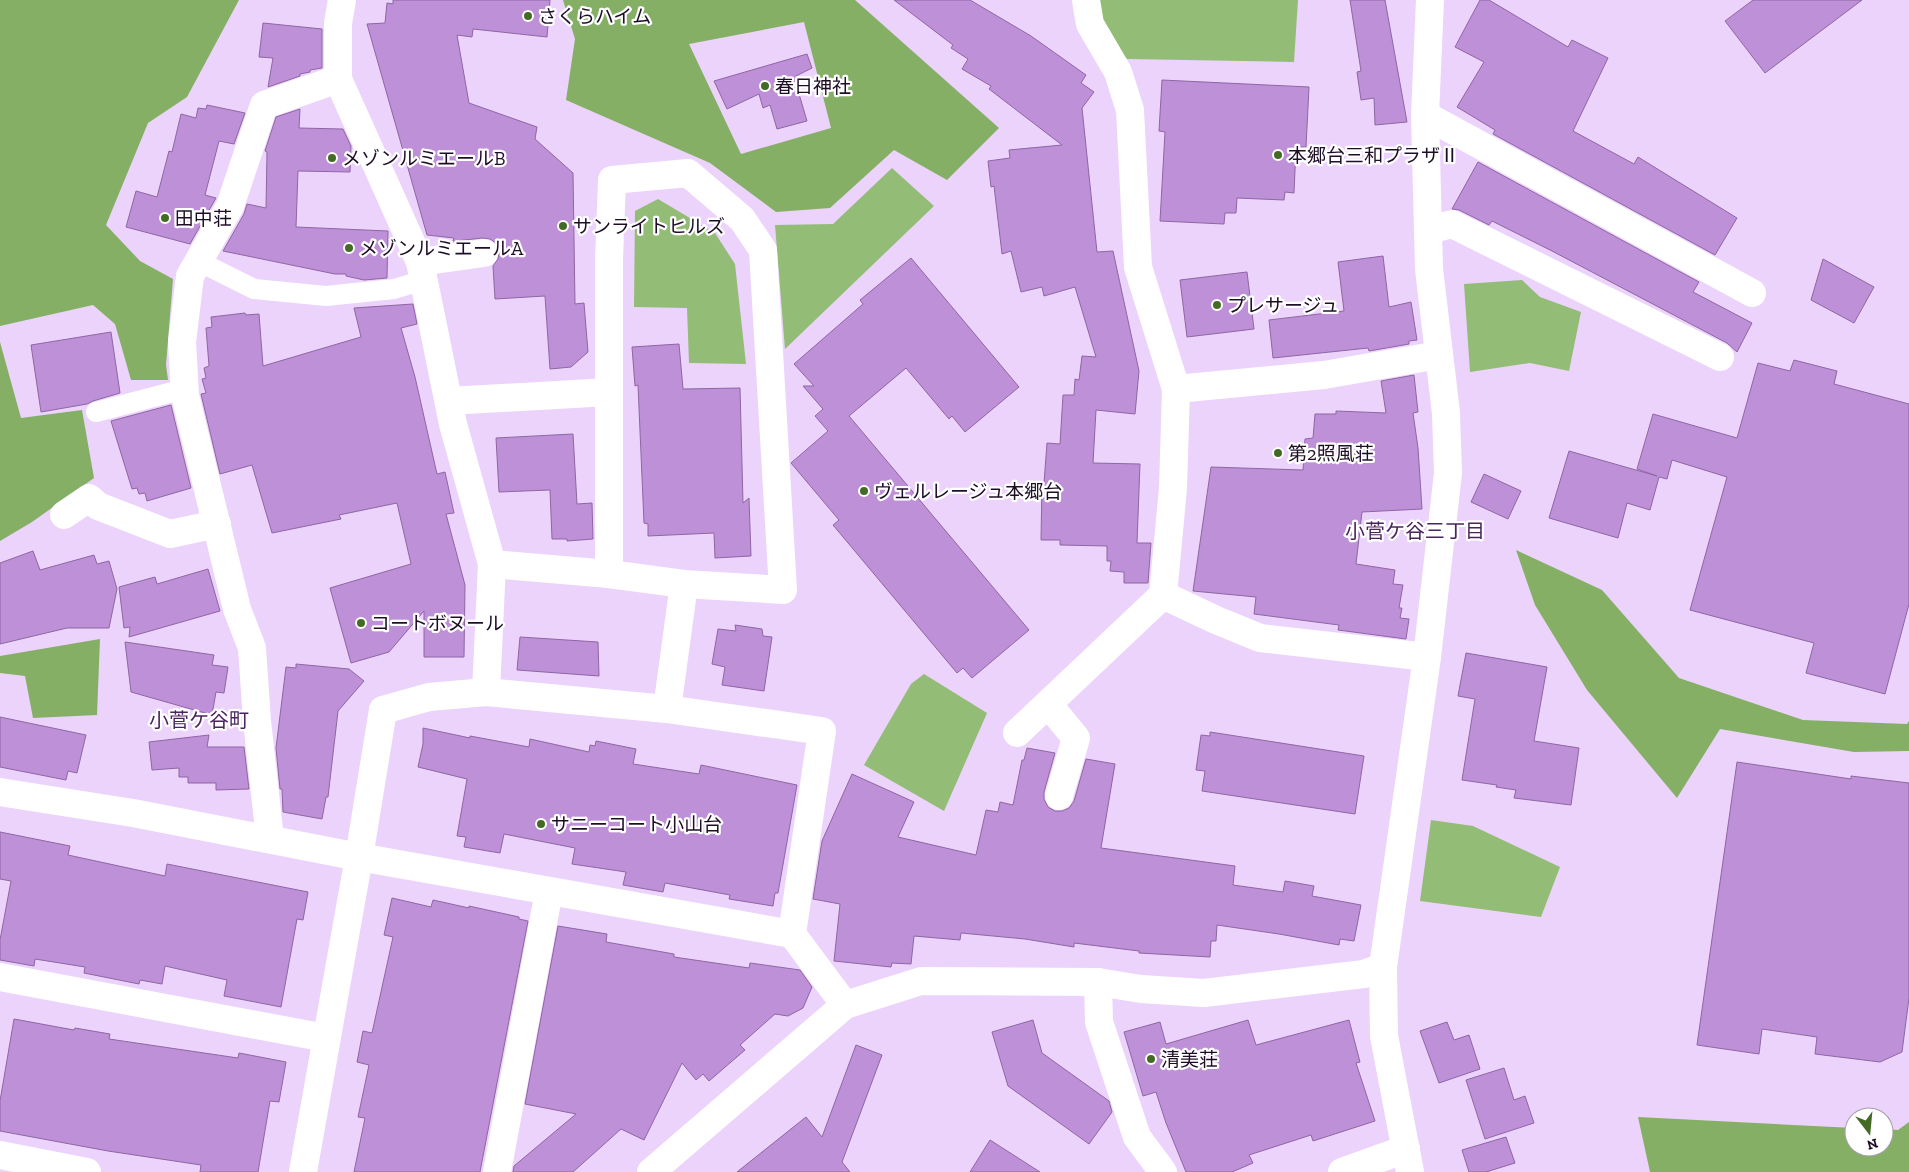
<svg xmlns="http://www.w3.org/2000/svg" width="1909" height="1172" viewBox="0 0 1909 1172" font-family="'Zilla Slab','Noto Sans JP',serif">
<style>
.green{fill:#93bc77}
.forest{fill:#84af65;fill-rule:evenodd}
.building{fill:#be90d8;stroke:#8e66a3}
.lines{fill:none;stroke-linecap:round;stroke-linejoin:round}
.lane{stroke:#fff;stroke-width:20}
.street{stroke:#fff;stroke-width:28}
.secondary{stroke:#fff;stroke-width:28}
.poi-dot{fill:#446b25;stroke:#fff;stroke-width:2}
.labels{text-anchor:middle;stroke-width:4.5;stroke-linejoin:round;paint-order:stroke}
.poi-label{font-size:19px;fill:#1d0d25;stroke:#fff;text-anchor:start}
.neighbourhood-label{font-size:20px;fill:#4a245c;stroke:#fff}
</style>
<rect width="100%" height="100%" fill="#ecd3fb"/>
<g class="green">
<polygon points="1098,0 1298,0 1294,62 1127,59 1104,32"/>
<polygon points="892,168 934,206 785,349 775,225 833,224"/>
<polygon points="658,199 715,233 735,264 746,364 689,363 687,308 634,307 635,211"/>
<polygon points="1522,280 1540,297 1581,312 1569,371 1530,363 1470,372 1464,284"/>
<polygon points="924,674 987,713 944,811 864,765 911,684"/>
<polygon points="1431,820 1473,826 1560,867 1541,917 1420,901"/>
</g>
<g class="forest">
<polygon points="0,0 239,0 187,97 148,123 106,225 140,261 173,279 166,365 168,380 131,380 115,324 93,305 0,326"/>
<path d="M563,0h292l144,128 -52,52 -53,-30 -64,58 -54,4 -66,-49 -144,-63 9,-61zM804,22l27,106 -90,26 -52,-110z"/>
<polygon points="0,342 21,418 82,410 94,478 32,522 0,541"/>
<polygon points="1516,550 1602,590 1679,678 1803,720 1907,724 1909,721 1909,751 1854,752 1720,729 1677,798 1587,690 1535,605"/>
<polygon points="100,639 97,715 33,718 25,676 0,673 0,656"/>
<polygon points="1638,1117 1854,1128 1854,1147 1884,1147 1884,1129 1898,1130 1909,1122 1909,1172 1650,1172"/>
</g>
<g class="building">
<polygon points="393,0 550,0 547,37 473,29 472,37 457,35 469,103 537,127 535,139 573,173 575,304 584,303 588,352 571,367 550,369 545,296 495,299 493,266 498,259 499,251 496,243 490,239 482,238 456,241 453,241 454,238 427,235 367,24 385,23 387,3 393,4"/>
<polygon points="894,0 970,0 1031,36 1086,75 1081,83 1094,92 1082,108 1097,252 1113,251 1139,371 1135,414 1096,410 1093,463 1140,464 1137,543 1151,543 1148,583 1124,583 1124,572 1110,571 1111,561 1107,561 1107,546 1060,545 1060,540 1041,540 1042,483 1044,483 1047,443 1060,444 1063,395 1074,395 1075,379 1079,380 1082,356 1096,357 1075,287 1044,296 1042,287 1021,292 1011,251 1002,254 994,186 991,187 988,161 1010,158 1009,150 1062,145 989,89 991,86 962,69 968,59 951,48 953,45"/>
<polygon points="1350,0 1385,0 1407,122 1375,125 1374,98 1361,100 1357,72 1361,71"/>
<polygon points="1480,0 1489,0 1568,47 1572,40 1608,58 1573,131 1634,164 1638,157 1737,218 1715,255 1493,134 1495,130 1457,107 1484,62 1455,47"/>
<polygon points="1753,0 1862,0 1765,73 1725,21"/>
<polygon points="263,23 322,29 322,68 310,70 310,72 300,74 300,76 268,87 273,58 259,57"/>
<polygon points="807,54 812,68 796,76 801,93 799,94 807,121 777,129 770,105 763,108 759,94 727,109 714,81"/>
<polygon points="1162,80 1309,87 1306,147 1296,147 1294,193 1285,192 1284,200 1237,198 1236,213 1225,213 1224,224 1160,221 1165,132 1159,131"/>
<polygon points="207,105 245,113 234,144 219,141 205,195 216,198 190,244 126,227 136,191 157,197 169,151 172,152 181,114 196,118 198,108 206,109"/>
<polygon points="300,109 299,128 343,129 351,146 350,172 298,171 296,227 388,231 387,278 364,280 346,276 346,274 335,274 223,251 244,214 247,204 266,208 267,152 265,151 276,117"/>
<polygon points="1478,162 1699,282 1693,292 1752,323 1737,352 1727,343 1552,251 1492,221 1489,225 1459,210 1452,209"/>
<polygon points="1383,256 1389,307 1411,302 1417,340 1409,341 1409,344 1369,351 1368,348 1273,358 1269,320 1344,311 1338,262"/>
<polygon points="911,258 1019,387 965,432 952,416 949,419 906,368 849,416 1029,630 972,678 963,668 957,673 833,525 839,520 791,463 828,431 815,416 823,409 803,386 814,386 794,364 863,304 860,300"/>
<polygon points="1823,259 1874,287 1854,323 1811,300"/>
<polygon points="1247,272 1254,329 1187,337 1180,280"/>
<polygon points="413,304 417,324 401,328 415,377 437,474 445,472 454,513 446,514 465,585 464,657 424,657 424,611 389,652 351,663 330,588 411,564 397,503 339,515 341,519 272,533 252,465 220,474 201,394 206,393 202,379 206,378 204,368 209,366 206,328 212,327 211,317 245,313 246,315 259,314 263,366 361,337 354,308"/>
<polygon points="111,332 120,393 93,401 87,404 41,412 31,345"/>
<polygon points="679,344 683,389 740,388 743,503 749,498 751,556 715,558 714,533 648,536 648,524 644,523 638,385 635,386 632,347"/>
<polygon points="1794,360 1837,371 1834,384 1909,404 1909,604 1885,694 1806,673 1814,643 1690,610 1727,477 1672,460 1667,479 1659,477 1650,510 1627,503 1618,538 1549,518 1569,451 1657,476 1637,469 1653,414 1737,438 1758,363 1790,371"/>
<polygon points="1414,375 1418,412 1413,413 1418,448 1422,509 1362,512 1356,564 1395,570 1393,584 1403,585 1399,608 1402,608 1400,618 1409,619 1406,639 1338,630 1339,625 1254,614 1256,597 1193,591 1211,467 1303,470 1305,439 1313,438 1315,414 1336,414 1336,411 1386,413 1381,381"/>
<polygon points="171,405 191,488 147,501 145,493 139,494 137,488 132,489 111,421"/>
<polygon points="573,434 577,504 592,503 593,539 567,541 567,539 552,539 550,490 499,492 496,438"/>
<polygon points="1484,474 1521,491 1508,519 1471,502"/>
<polygon points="33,551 40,570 94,555 97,564 109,561 117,589 109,628 67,628 0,644 0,563"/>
<polygon points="208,569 220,611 129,637 130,627 124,628 119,587 155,577 157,584"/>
<polygon points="735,625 762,629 763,636 772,637 764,691 722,685 725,667 712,664 718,629 736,631"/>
<polygon points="520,637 598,642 599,676 517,670"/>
<polygon points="125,642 214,655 212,665 228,667 224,693 216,692 212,715 131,692"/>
<polygon points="1466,653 1547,667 1534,741 1579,748 1571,805 1514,798 1516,790 1496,787 1497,785 1462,780 1475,699 1458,696"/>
<polygon points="296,664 349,669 364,681 338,711 328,797 326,797 322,819 283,812 282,789 280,789 276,748 286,667 296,668"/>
<polygon points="0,717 86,735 77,773 68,771 66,780 0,767"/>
<polygon points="423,728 470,738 470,736 529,747 530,739 589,752 590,745 595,746 596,741 636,749 633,764 699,774 701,765 797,785 778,893 775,893 773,906 729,899 730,895 665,883 663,892 623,885 626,872 572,864 575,848 504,834 500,853 464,847 466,837 457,836 467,779 418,767 423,744"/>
<polygon points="1210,732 1364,756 1355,814 1202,791 1205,771 1196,770 1201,735 1210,736"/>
<polygon points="209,735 207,747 244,747 249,789 216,790 216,783 188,783 188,777 179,777 179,768 152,770 149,742"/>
<polygon points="1027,748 1055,753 1044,792 1044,799 1048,807 1055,811 1062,811 1069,808 1074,801 1086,759 1115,764 1101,848 1235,866 1233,885 1283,892 1285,881 1314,886 1312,896 1361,905 1354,941 1340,939 1339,945 1279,934 1217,925 1216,941 1211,941 1210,957 1139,953 1139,951 1074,943 1074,947 1025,939 961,933 960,940 914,936 911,964 892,963 891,967 834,961 840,904 813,899 822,841 852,774 914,802 898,837 976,855 986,810 998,812 1000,802 1013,805 1022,760 1024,760"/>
<polygon points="1737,762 1851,779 1851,776 1909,783 1909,998 1902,1052 1880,1062 1815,1054 1817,1037 1762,1029 1759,1054 1697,1045"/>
<polygon points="0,832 70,846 68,855 165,876 167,864 308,892 303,920 297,919 281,1007 224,996 227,980 165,966 162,984 140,980 139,984 84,973 85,967 35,959 34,966 0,960 0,940 11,881 0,879"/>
<polygon points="392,898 431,907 433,900 469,908 469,906 519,917 519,919 528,921 480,1172 354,1172 365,1118 358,1117 369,1065 357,1062 363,1031 372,1033 393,937 384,935"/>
<polygon points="558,926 607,934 606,942 674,954 674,957 749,968 750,963 800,970 812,987 803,1008 788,1016 775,1014 740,1045 745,1050 709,1081 703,1074 696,1080 682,1063 644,1140 621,1129 573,1172 513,1172 514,1166 576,1114 525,1104"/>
<polygon points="14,1019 74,1030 75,1028 110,1034 109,1039 238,1058 239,1053 286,1062 279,1102 270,1101 258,1172 200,1172 201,1165 108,1151 0,1131 0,1101"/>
<polygon points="1033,1020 1042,1053 1109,1101 1112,1112 1089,1144 1008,1086 992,1032"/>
<polygon points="1248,1020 1256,1045 1349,1020 1360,1062 1356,1063 1375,1121 1313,1141 1311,1135 1249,1155 1253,1163 1232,1172 1186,1172 1166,1123 1156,1092 1143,1096 1124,1032 1160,1022 1166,1044"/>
<polygon points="1447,1022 1454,1040 1469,1035 1480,1069 1439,1083 1420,1031"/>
<polygon points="856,1045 882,1055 842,1162 850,1172 737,1172 806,1117 822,1137"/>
<polygon points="1504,1068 1514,1100 1525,1096 1534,1123 1485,1139 1466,1080"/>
<polygon points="1506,1137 1515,1163 1486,1172 1469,1172 1462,1150"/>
<polygon points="990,1140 1040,1172 970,1172"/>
</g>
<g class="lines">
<g class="lane">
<polyline points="198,261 254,289 326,296 394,289 424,280"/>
<polyline points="96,412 184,389"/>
</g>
<g class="street">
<polyline points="342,0 338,23 338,79 420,262 453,424 492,564 486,692"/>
<polyline points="1425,115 1752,293"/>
<polyline points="1429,230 1452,224 1720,357"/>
<polyline points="420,262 484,253"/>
<polyline points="1176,389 1324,375 1439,355"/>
<polyline points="449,401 609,392"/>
<polyline points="64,515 89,498 98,506 170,534 217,524"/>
<polyline points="492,564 609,574 684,584 783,590 763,250 742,219 688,173 612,180 609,260 609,574"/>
<polyline points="1163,595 1216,620 1260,638 1427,657"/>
<polyline points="1048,704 1076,738 1059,796"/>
<polyline points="667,709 684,584"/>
<polyline points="383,710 429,697 486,692 667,709 822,731 792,934"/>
<polyline points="1017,733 1163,595 1173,488 1176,389 1138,267 1130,110 1118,72 1090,24 1086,0"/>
<polyline points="0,792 133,813 359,857 792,934 845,1005"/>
<polyline points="270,839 257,721 252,648 237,609 185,395 182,342 190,276 230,206 264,105 338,79"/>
<polyline points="0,977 326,1038"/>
<polyline points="1098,982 1099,1022 1137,1137 1163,1172"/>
<polyline points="0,1155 87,1172"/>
<polyline points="497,1172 549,891"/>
<polyline points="651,1172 845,1005 921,981 1098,982 1141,989 1204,993 1364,974 1383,967"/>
<polyline points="1342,1172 1406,1149"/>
</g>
<g class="secondary">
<polyline points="303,1172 359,857 383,710"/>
<polyline points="1410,1172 1384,1036 1383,967 1427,657 1448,473 1446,413 1429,269 1425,115 1430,0"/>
</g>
</g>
<g class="poi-dot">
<circle cx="528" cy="16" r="5"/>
<circle cx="765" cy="86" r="5"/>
<circle cx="1278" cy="155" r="5"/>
<circle cx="332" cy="158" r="5"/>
<circle cx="165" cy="218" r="5"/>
<circle cx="563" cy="226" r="5"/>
<circle cx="349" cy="248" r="5"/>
<circle cx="1217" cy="305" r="5"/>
<circle cx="1278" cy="453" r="5"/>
<circle cx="864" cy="491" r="5"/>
<circle cx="361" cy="623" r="5"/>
<circle cx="541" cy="824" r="5"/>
<circle cx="1151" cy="1059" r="5"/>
</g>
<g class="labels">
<g class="poi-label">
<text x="538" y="23">さくらハイム</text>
<text x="775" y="93">春日神社</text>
<text x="1288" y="162">本郷台三和プラザⅡ</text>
<text x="342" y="165">メゾンルミエールB</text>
<text x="175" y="225">田中荘</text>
<text x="573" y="233">サンライトヒルズ</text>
<text x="359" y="255">メゾンルミエールA</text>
<text x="1227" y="312">プレサージュ</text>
<text x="1288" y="460">第2照風荘</text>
<text x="874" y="498">ヴェルレージュ本郷台</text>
<text x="371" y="630">コートボヌール</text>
<text x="551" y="831">サニーコート小山台</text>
<text x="1161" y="1066">清美荘</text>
</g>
<g class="neighbourhood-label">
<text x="1415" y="538">小菅ケ谷三丁目</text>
<text x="199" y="727">小菅ケ谷町</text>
</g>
</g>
<g transform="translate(1869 1132) rotate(164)"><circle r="24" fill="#ffffff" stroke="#a59ea8"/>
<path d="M0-4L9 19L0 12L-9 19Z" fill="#446b25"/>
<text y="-8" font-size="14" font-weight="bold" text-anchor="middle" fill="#1d0d25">N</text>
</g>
</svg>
